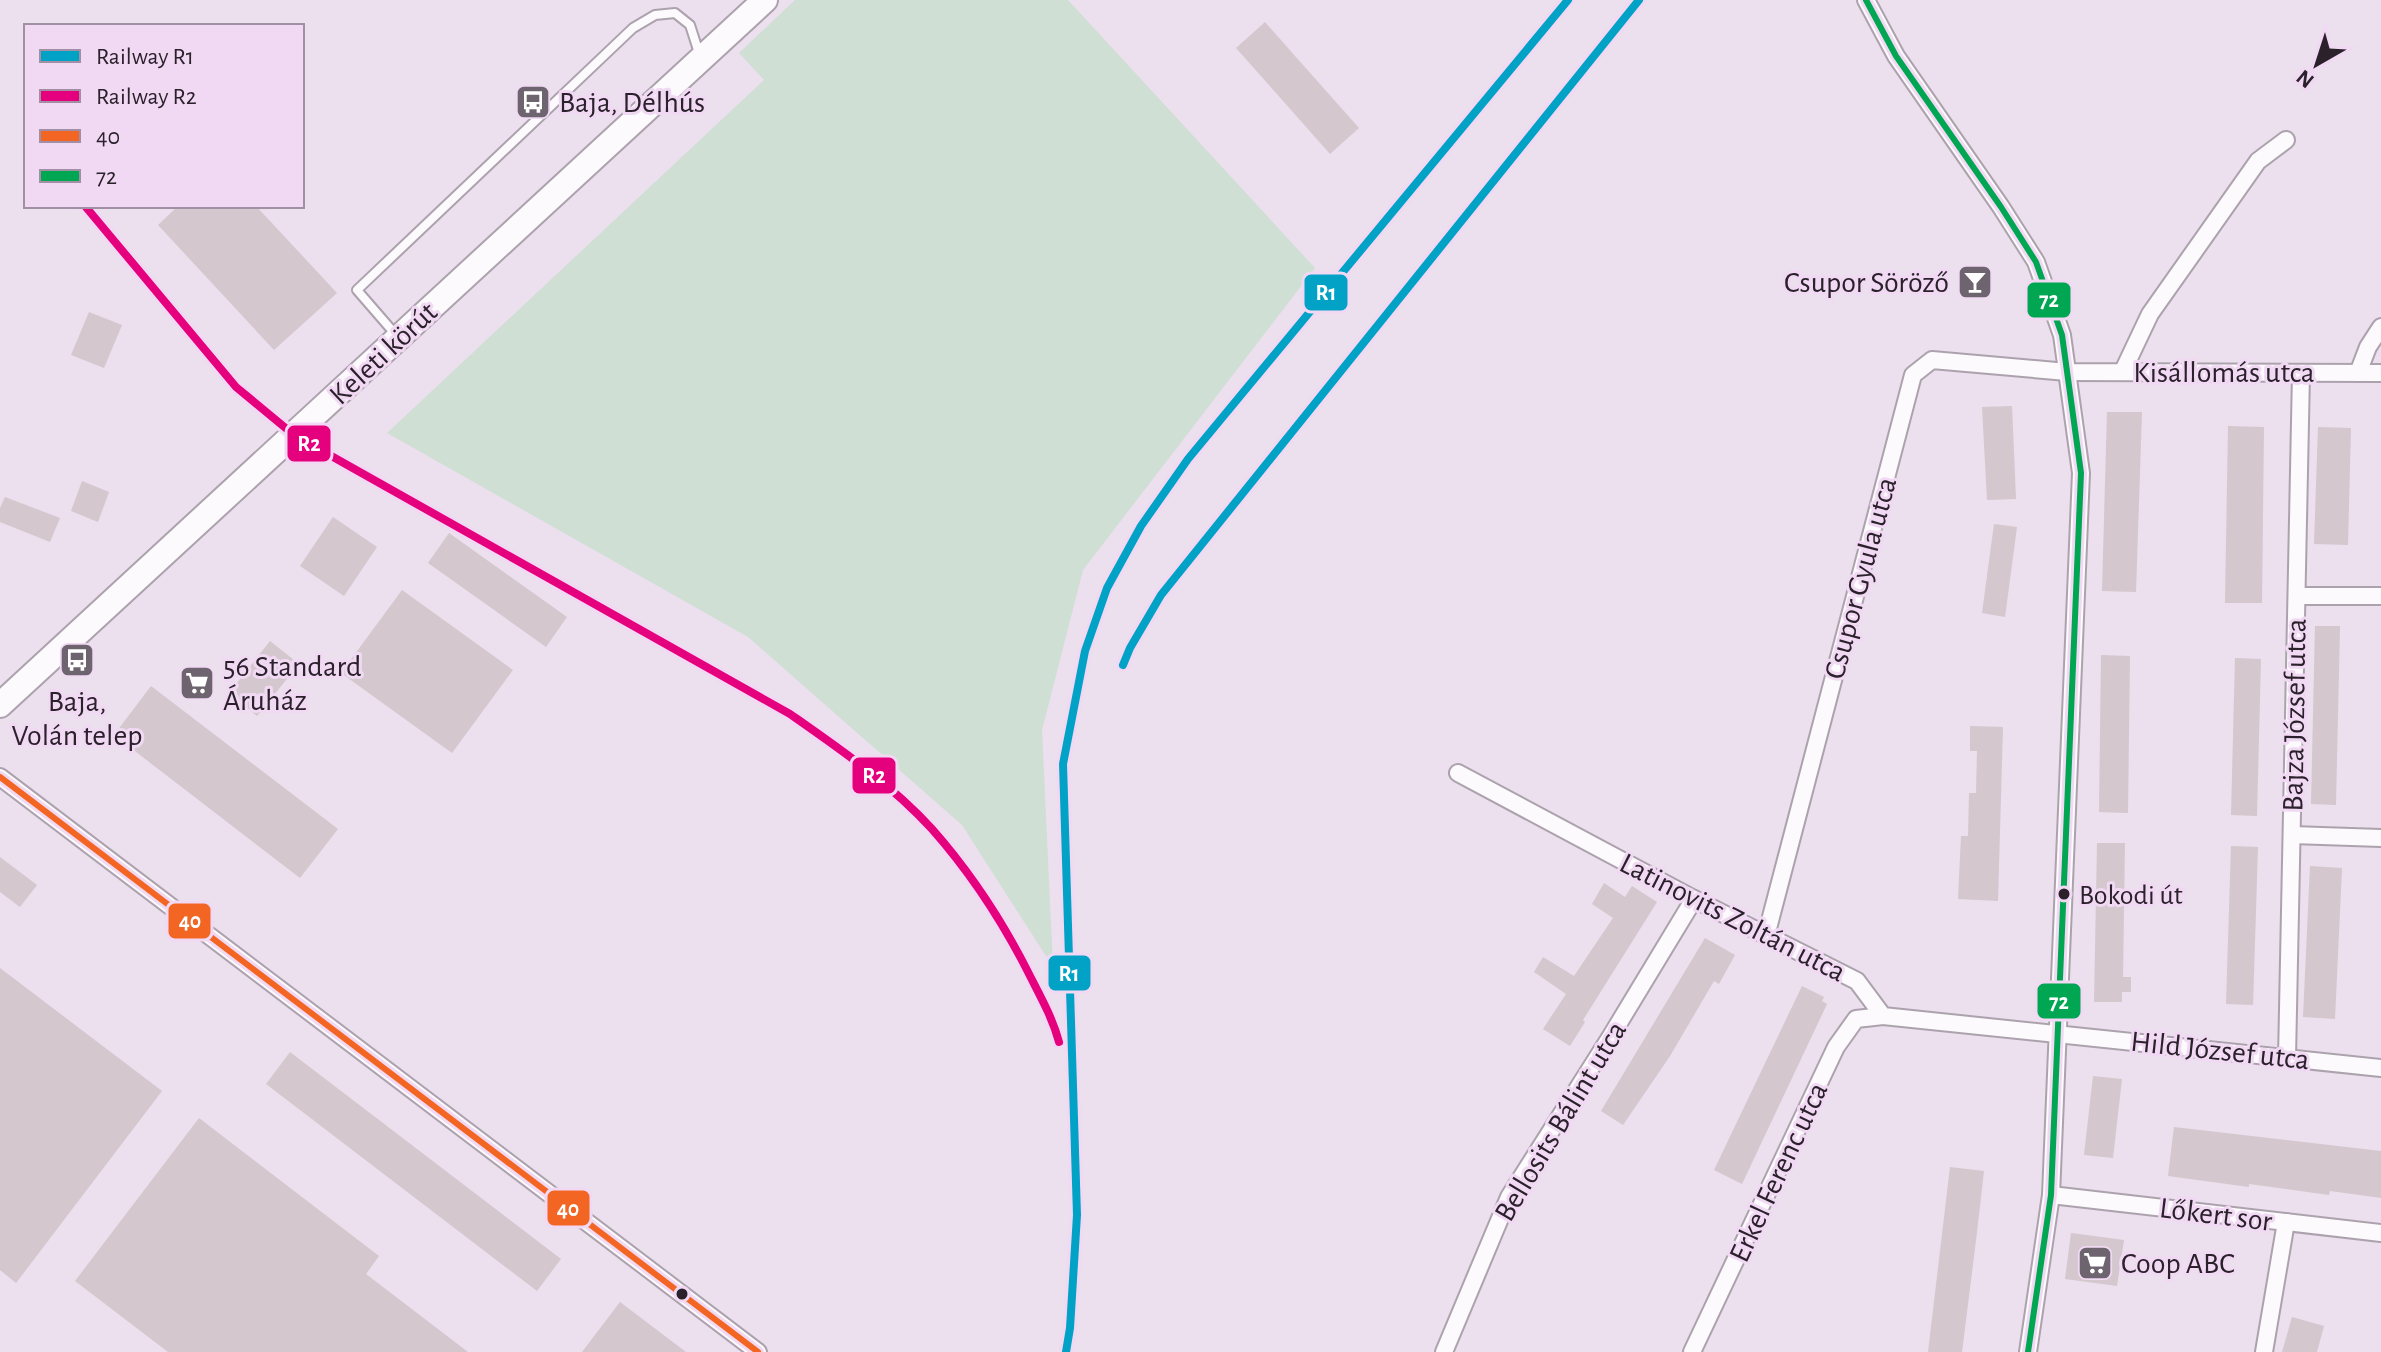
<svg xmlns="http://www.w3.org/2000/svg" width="2381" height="1352" viewBox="0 0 2381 1352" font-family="'Alegreya Sans',sans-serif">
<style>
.green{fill:#cfdfd4}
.building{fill:#d4c7cd}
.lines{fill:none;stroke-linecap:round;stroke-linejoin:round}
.service-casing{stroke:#aca2ad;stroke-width:12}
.minor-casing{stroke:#aca2ad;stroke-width:20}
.secondary-casing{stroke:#aca2ad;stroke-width:28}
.service{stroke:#fcfafc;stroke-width:8}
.minor{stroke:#fcfafc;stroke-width:16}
.secondary{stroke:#fcfafc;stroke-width:24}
.bus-1-casing{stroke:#f1d9f4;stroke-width:12}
.bus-2-casing{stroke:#f1d9f4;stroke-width:12}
.bus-1{stroke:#f26522;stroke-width:6}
.bus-2{stroke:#00a651;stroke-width:6}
.rail-1-casing{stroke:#f1d9f4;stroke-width:14}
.rail-2-casing{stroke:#f1d9f4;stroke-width:14}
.rail-1{stroke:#02a2c6;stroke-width:8}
.rail-2{stroke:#e5007d;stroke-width:8}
.bus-dot{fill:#2a212b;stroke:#f1d9f4;stroke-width:3}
.labels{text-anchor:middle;stroke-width:6;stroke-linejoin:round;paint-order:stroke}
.bus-label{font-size:28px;fill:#2a212b;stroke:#f1d9f4;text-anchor:start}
.poi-label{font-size:30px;fill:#2a212b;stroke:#f1d9f4;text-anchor:start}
.street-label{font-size:30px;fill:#2a212b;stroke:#f1d9f4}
.line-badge{stroke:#f1d9f4;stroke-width:3}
.badge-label{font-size:22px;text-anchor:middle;font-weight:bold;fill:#fff}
</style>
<rect width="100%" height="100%" fill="#ecdfee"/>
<polygon class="green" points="795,0 1068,0 1315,268 1083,570 1042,730 1053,967 962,825 748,637 387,433 764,80 739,53"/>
<g class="building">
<polygon points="1265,22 1359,128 1330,154 1236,48"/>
<polygon points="178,206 256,206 337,293 274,350 158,225"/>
<polygon points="89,312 122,325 104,368 71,355"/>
<polygon points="2012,406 2016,499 1987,500 1982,407"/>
<polygon points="2107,412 2142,412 2136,592 2102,591"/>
<polygon points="2228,426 2264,427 2262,603 2225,603"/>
<polygon points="2318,427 2351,428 2348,545 2314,544"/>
<polygon points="82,481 109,492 98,522 71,511"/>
<polygon points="5,497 60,518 50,542 0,522 0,508"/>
<polygon points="333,517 377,547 344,596 300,566"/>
<polygon points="1994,524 2017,527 2005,617 1982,613"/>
<polygon points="449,533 567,617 546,647 428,563"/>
<polygon points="402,590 513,670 452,753 341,673"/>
<polygon points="2315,626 2340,626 2336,805 2311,804"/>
<polygon points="270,641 299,664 257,716 229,693"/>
<polygon points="2101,655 2130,656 2128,813 2099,812"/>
<polygon points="2235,658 2261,659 2257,816 2231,815"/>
<polygon points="151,686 338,829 300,878 114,735"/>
<polygon points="1970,726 2003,727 1998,901 1958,899 1961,836 1968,836 1969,793 1976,793 1977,751 1970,751"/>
<polygon points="2097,843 2125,843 2123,977 2131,977 2131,992 2122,992 2122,1002 2094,1002"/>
<polygon points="2231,846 2258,847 2253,1005 2226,1004"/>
<polygon points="0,857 37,885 20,907 0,892"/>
<polygon points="2310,866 2342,868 2335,1019 2303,1017"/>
<polygon points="1604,883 1625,897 1632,886 1657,902 1583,1020 1585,1022 1570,1046 1543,1029 1566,994 1534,972 1543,957 1574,976 1613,918 1592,904"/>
<polygon points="1705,938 1735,955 1719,984 1714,981 1670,1056 1623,1125 1601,1111"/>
<polygon points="0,968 162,1091 16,1283 0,1270"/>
<polygon points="1802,986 1824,997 1822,1001 1827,1004 1742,1184 1714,1170"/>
<polygon points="290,1052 561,1259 537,1291 266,1084"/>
<polygon points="2093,1076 2122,1079 2113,1158 2084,1155"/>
<polygon points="199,1118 379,1256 366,1274 468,1352 168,1352 75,1281"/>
<polygon points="2174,1127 2381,1151 2381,1198 2330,1191 2329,1195 2249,1184 2249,1187 2168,1176"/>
<polygon points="1950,1167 1984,1171 1977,1232 1962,1352 1928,1352"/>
<polygon points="2071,1233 2124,1240 2117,1286 2065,1279"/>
<polygon points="620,1302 686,1352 582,1352"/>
<polygon points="2292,1317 2324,1326 2317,1352 2282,1352"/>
</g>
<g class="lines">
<g class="service-casing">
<polyline id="service" points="396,335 357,290 633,28 655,15 675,13 690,25 699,53"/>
</g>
<g class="minor-casing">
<g id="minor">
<polyline points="1866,0 1896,56 2001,207 2036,262 2062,335 2081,473 2051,1195 2028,1352"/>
<polyline points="2123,371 2150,314 2258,161 2286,140"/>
<polyline points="2358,373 2368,347 2381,327"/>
<polyline points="2297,596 2381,596"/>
<polyline points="1458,773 1694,899 1857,981 1883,1016 2381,1068"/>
<polyline points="0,777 758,1352"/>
<polyline points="2292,835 2381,838"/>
<polyline points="1766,936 1913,375 1932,360 2067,372 2381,373"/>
<polyline points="2287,1058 2301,373"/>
<polyline points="2051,1195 2381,1233"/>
<polyline points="1444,1352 1509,1197 1611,1036 1694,899"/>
<polyline points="1692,1352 1836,1047 1856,1019 1883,1016"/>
<polyline points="2264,1352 2286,1222"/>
</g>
</g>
<g class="secondary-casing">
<polyline id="secondary" points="0,705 765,0"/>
</g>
<use href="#service" class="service"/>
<use href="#minor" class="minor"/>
<use href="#secondary" class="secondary"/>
<g class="bus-1-casing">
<polyline id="bus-1" points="0,777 758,1352"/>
</g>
<g class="bus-2-casing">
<polyline id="bus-2" points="1866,0 1896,56 2001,207 2036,262 2062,335 2081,473 2051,1195 2028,1352"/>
</g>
<use href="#bus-1" class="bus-1"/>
<use href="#bus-2" class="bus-2"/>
<g class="rail-1-casing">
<g id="rail-1">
<polyline points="1123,665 1130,648 1161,595 1639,0"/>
<polyline points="1066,1352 1070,1328 1077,1215 1063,764 1085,651 1107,588 1141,526 1188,459 1568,0"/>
</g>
</g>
<g class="rail-2-casing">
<path id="rail-2" d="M85,206l151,181 58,48 496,279c50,35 101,70 142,115 38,43 69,90 95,141 12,24 25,46 32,72"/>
</g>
<use href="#rail-1" class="rail-1"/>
<use href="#rail-2" class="rail-2"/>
</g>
<defs>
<g id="bus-square" transform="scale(1.8)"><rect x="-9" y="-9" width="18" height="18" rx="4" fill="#6e646f" stroke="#f1d9f4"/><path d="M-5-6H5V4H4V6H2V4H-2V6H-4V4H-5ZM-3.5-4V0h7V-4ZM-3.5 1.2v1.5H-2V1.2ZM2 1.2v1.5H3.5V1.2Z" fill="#fff"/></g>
<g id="bar-square" transform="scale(1.8)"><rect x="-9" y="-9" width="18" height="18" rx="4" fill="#6e646f" stroke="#f1d9f4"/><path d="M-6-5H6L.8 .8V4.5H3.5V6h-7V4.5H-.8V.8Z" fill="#fff"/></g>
<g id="supermarket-square" transform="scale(1.8)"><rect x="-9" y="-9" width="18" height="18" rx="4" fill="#6e646f" stroke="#f1d9f4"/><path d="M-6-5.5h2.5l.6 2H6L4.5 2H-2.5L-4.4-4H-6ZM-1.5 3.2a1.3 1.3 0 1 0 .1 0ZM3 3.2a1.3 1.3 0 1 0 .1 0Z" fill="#fff"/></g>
</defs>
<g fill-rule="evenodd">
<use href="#bus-square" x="533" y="102"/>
<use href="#bar-square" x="1975" y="282"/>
<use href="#bus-square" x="77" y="660"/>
<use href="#supermarket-square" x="197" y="683"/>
<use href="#supermarket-square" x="2095" y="1263"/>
</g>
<g class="bus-dot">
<circle cx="2064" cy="894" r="7"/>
<circle cx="682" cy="1294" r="7"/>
</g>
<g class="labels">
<g class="bus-label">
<text x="2079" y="904">Bokodi út</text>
</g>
<g class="poi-label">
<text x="559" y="112">Baja, Délhús</text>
<text x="1949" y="292" text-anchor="end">Csupor Söröző</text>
<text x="223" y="676">56 Standard<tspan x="223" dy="34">Áruház</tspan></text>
<text x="77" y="711" text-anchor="middle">Baja,<tspan x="77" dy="34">Volán telep</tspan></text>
<text x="2121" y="1273">Coop ABC</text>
</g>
<g class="street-label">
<text transform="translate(383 353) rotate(-43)" y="10">Keleti körút</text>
<text x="2224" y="382">Kisállomás utca</text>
<text transform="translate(1860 578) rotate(-75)" y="10">Csupor Gyula utca</text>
<text transform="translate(2294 715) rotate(-89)" y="10">Bajza József utca</text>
<text transform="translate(1733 917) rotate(27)" y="10">Latinovits Zoltán utca</text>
<text transform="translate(2220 1050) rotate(6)" y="10">Hild József utca</text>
<text transform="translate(1560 1121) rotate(-59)" y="10">Bellosits Bálint utca</text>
<text transform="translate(1778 1172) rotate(-65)" y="10">Erkel Ferenc utca</text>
<text transform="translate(2216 1214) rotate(7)" y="10">Lőkert sor</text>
</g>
</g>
<g class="line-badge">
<rect x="1303" y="273" width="46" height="39" rx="8" fill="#02a2c6"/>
<rect x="2026" y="281" width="46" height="38" rx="8" fill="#00a651"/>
<rect x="286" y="424" width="46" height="39" rx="8" fill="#e5007d"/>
<rect x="851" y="756" width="46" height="39" rx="8" fill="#e5007d"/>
<rect x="167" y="902" width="45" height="38" rx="8" fill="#f26522"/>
<rect x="1047" y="954" width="45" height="38" rx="8" fill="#02a2c6"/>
<rect x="2036" y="982" width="46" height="38" rx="8" fill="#00a651"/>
<rect x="546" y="1189" width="45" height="38" rx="8" fill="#f26522"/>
</g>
<g class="badge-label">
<text x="1326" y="300">R1</text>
<text x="2049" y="307">72</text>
<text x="309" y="451">R2</text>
<text x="874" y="783">R2</text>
<text x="190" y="928">40</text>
<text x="1069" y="981">R1</text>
<text x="2059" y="1009">72</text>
<text x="568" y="1216">40</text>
</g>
<rect x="24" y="24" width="280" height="184" fill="#f1d9f4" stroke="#a18fa4" stroke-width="2"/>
<rect x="40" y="50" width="40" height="12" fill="#02a2c6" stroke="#a18fa4" stroke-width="2"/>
<text x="96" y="64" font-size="24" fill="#2a212b">Railway R1</text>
<rect x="40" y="90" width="40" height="12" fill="#e5007d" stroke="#a18fa4" stroke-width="2"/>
<text x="96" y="104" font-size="24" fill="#2a212b">Railway R2</text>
<rect x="40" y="130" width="40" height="12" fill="#f26522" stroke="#a18fa4" stroke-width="2"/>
<text x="96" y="144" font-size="24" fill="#2a212b">40</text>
<rect x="40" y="170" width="40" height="12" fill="#00a651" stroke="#a18fa4" stroke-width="2"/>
<text x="96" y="184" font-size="24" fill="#2a212b">72</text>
<g transform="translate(2317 64) rotate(219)" stroke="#f1d9f4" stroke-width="6" paint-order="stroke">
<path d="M0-6L14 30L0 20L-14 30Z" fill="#2a212b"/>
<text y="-12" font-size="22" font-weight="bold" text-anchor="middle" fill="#2a212b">N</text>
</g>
</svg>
